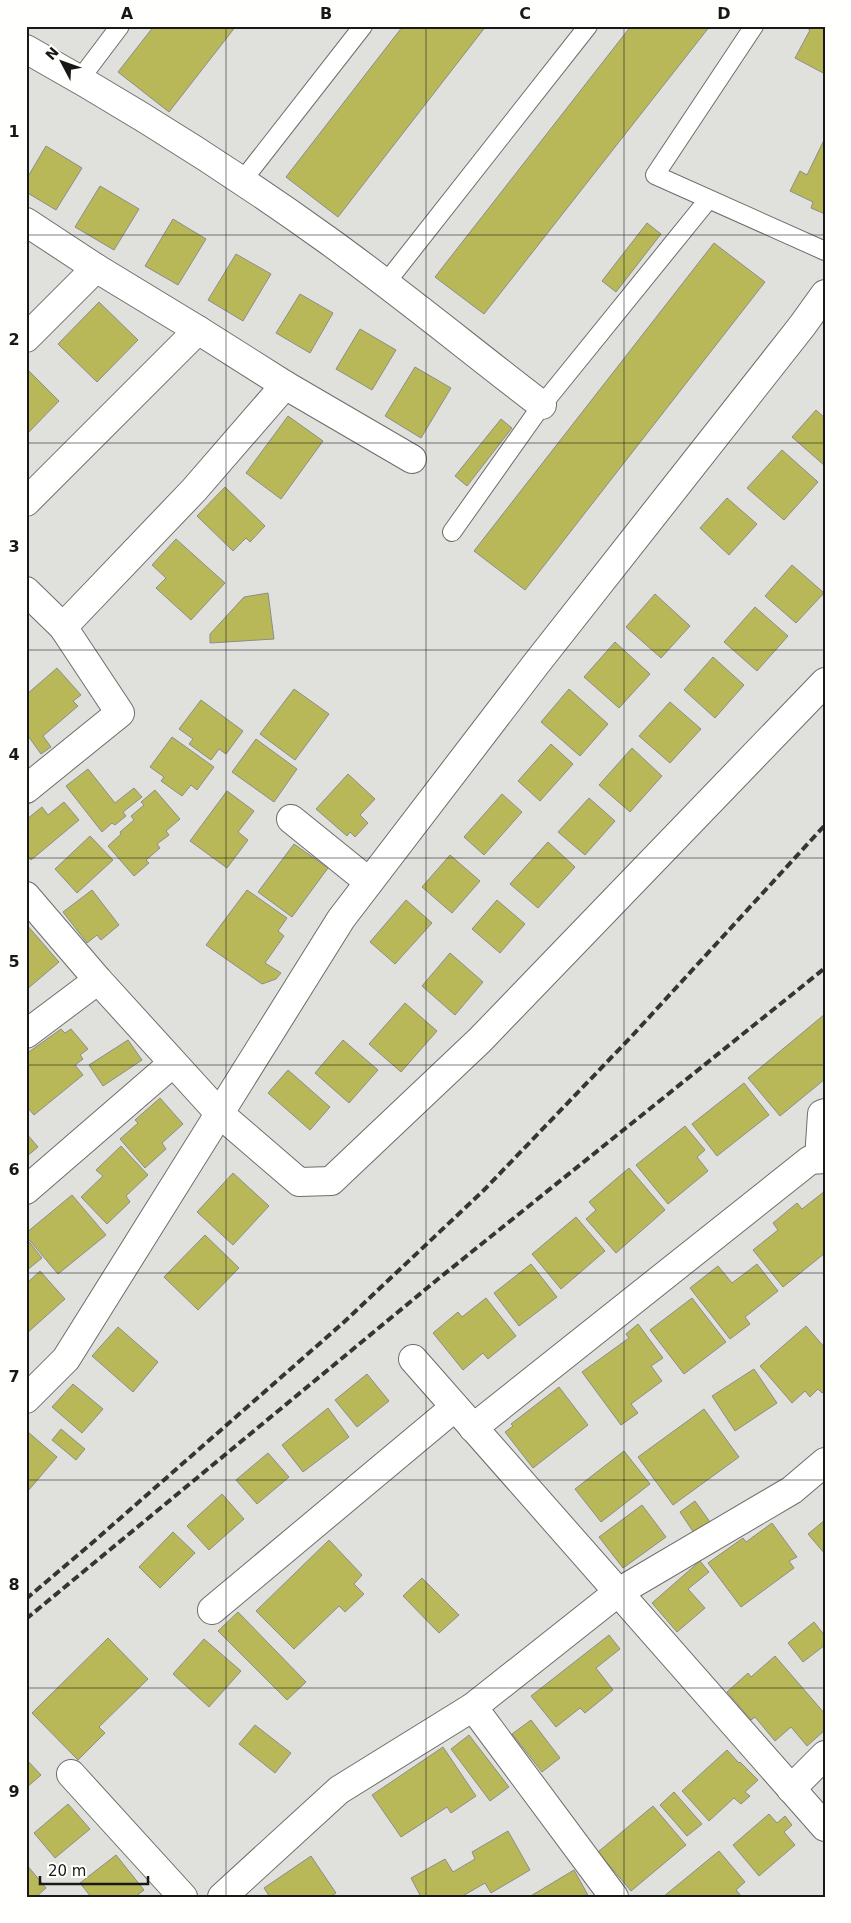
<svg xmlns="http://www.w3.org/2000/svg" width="851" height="1923" viewBox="0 0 851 1923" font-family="'DejaVu Sans',sans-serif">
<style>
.building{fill:#b8b858;stroke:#8d8d8a}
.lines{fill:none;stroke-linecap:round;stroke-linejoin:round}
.lane-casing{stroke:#6d6d6a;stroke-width:20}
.street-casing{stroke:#6d6d6a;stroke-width:30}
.lane{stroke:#fff;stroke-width:18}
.street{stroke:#fff;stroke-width:28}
.rail{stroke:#353533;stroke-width:4;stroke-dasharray:8 4;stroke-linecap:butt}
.grid{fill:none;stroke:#181817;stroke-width:1;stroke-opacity:0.55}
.neatline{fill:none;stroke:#181817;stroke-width:2}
.grid-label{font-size:16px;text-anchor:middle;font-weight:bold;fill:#181817}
</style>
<rect width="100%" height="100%" fill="#e0e0dd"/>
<g class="building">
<polygon points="154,26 236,26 169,112 118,72"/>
<polygon points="403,26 486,26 338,217 286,177"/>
<polygon points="631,26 710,26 484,314 435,277"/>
<polygon points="804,26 825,26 825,74 795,58 810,30"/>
<polygon points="825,138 825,214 811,208 813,202 790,191 800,171 807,175"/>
<polygon points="46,146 82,168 56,210 26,192 26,180"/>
<polygon points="100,186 139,209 114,250 75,227"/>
<polygon points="173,219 206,239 178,285 145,266"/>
<polygon points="647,223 661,234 616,292 602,281"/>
<polygon points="714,243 765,282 525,590 474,551"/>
<polygon points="236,254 271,274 243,321 208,300"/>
<polygon points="300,294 333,313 310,353 276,333"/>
<polygon points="99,302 138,340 97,382 58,344"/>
<polygon points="360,329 396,350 372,390 336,369"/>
<polygon points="415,367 451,388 421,438 385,416"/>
<polygon points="27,369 59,401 26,435 26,370"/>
<polygon points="816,410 825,418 825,466 792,437"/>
<polygon points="288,416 323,441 281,499 246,473"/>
<polygon points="501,419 512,428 467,486 455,476"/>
<polygon points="782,450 818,482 784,520 747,488"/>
<polygon points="225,487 265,526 250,542 246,538 233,551 197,516"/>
<polygon points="727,498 757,524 729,555 700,528"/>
<polygon points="176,539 225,583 191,620 156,588 166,578 152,565"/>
<polygon points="792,565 824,593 796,623 765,596"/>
<polygon points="268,593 274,639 210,643 210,634 244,597"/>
<polygon points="655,594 690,626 661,658 626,627"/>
<polygon points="755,607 788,636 757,671 724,642"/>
<polygon points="615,642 650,674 619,708 584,677"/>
<polygon points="713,657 744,685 715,718 684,690"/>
<polygon points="57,668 81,695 73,701 78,706 43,736 51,747 41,754 26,733 26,695"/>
<polygon points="294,689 329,714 295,760 260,734"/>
<polygon points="569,689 608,724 580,756 541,722"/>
<polygon points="201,700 243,731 226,754 219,749 211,760 189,744 193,739 179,729"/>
<polygon points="670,702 701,729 670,763 639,736"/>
<polygon points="172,737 214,767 197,790 191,785 182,796 161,781 164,777 150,767"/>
<polygon points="256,739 297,769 274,802 232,772"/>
<polygon points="551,744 573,764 540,801 518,781"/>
<polygon points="632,748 662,776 630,812 599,785"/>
<polygon points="88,769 115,803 134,788 142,797 123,812 126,816 115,825 112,823 102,832 66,786"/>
<polygon points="348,774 375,799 360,815 368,823 355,837 350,832 347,836 316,809"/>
<polygon points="155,790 180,819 166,831 169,835 157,844 160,848 146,860 149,863 134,876 108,846 121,834 120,832 134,820 131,816 144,805 141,802"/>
<polygon points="227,791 254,811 238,832 248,840 227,868 190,841"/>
<polygon points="502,794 522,812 484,855 464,837"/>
<polygon points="589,798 615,821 585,855 558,832"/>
<polygon points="64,802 79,820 31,860 26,854 26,820 42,807 48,815"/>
<polygon points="90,836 113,860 77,893 55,869"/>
<polygon points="548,842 575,867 538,908 510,884"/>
<polygon points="294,844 328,868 292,917 258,892"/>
<polygon points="450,855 480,881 452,913 422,887"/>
<polygon points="92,890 119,925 101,940 97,935 87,943 63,912"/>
<polygon points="247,890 287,918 278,931 284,936 265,963 281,973 276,979 262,984 206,945"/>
<polygon points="406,900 432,923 395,964 370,942"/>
<polygon points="497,900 525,924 500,953 472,929"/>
<polygon points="26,924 59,962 26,990"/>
<polygon points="450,953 483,982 455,1015 422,986"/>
<polygon points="405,1003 437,1031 401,1072 369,1044"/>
<polygon points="825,1014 825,1079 780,1116 748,1078"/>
<polygon points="61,1029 65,1033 71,1029 88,1049 80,1055 83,1059 75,1065 83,1075 34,1115 26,1106 26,1054"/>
<polygon points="128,1040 142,1060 103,1086 89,1065"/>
<polygon points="343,1040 378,1070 349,1103 315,1073"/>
<polygon points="288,1070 330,1107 310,1130 268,1093"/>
<polygon points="744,1083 769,1115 717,1156 692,1124"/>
<polygon points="160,1098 183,1124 162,1143 166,1149 145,1168 120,1139 138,1123 135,1120"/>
<polygon points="685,1126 705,1150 697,1157 708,1171 668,1204 636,1165"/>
<polygon points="26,1133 38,1147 26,1157"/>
<polygon points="121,1146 148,1175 126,1196 130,1202 107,1224 81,1197 103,1176 96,1170"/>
<polygon points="629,1168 665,1210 616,1253 586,1219 596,1210 589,1202"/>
<polygon points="233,1173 269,1206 233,1245 197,1212"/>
<polygon points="825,1191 825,1253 783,1287 753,1250 778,1230 773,1223 797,1203 802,1209"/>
<polygon points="72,1195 106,1235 58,1274 26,1236 26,1233"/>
<polygon points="576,1217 605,1251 561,1289 532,1254"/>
<polygon points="205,1235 239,1268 198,1310 164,1277"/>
<polygon points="26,1238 42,1258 26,1271"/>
<polygon points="531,1264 557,1297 519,1326 494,1293"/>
<polygon points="757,1264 778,1291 745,1317 750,1324 730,1339 690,1288 718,1266 732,1283"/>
<polygon points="40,1271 65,1299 26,1334 26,1284"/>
<polygon points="486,1298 516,1336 488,1359 483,1353 463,1370 433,1333 458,1312 462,1317"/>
<polygon points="692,1298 726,1342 684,1374 650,1330"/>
<polygon points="638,1324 663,1358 651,1366 662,1381 631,1404 638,1413 621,1425 582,1372 629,1338 626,1334"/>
<polygon points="806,1326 825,1348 825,1391 822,1393 818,1389 810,1397 805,1391 792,1403 760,1366"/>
<polygon points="118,1327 158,1362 133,1392 92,1356"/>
<polygon points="754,1369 777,1403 735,1431 712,1396"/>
<polygon points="367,1374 389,1401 357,1427 335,1400"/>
<polygon points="73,1384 103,1409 82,1433 52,1407"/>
<polygon points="559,1387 588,1425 533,1468 505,1432 513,1426 511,1424"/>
<polygon points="328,1408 349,1437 303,1472 282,1445"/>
<polygon points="704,1409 739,1457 673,1505 638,1457"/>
<polygon points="61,1429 85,1449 76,1460 52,1440"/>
<polygon points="28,1432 57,1457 27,1492 26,1434"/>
<polygon points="624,1451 650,1484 601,1522 575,1489"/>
<polygon points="268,1453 289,1477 257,1504 236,1480"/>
<polygon points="222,1494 244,1519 209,1550 187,1526"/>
<polygon points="695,1501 710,1522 694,1533 680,1512"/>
<polygon points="642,1505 666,1537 623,1568 599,1537"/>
<polygon points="825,1520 825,1554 808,1534"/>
<polygon points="772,1523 797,1557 789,1561 794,1568 741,1607 708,1563 743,1538 746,1542"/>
<polygon points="173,1532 195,1553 160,1588 139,1567"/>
<polygon points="329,1540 362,1575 354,1584 364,1594 345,1612 339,1606 294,1649 256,1611"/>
<polygon points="700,1561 709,1572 688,1589 705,1608 677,1632 652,1603"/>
<polygon points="422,1578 459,1615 439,1633 403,1596"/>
<polygon points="238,1612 306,1682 287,1700 218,1631"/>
<polygon points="814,1622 825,1636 825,1645 803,1662 788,1643"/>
<polygon points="609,1635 620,1649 596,1668 613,1690 585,1713 580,1708 556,1727 531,1696"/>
<polygon points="108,1638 148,1679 99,1727 105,1733 78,1760 32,1713"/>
<polygon points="204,1639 241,1671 209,1707 173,1674"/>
<polygon points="775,1656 825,1714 825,1730 807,1746 791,1727 775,1741 755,1717 751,1720 727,1692 748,1673 751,1677"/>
<polygon points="531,1720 560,1758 542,1772 512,1734"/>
<polygon points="255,1725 291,1753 275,1773 239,1744"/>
<polygon points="469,1735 509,1787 490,1801 451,1749"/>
<polygon points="443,1747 476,1796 451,1813 447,1807 401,1837 372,1795"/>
<polygon points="727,1750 739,1763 740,1762 758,1780 745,1792 750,1796 741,1804 734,1798 709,1821 682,1791"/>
<polygon points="26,1759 41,1775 26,1788"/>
<polygon points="674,1792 702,1824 687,1836 660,1805"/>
<polygon points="68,1804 90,1829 55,1858 34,1833"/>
<polygon points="653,1806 686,1845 631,1891 598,1852"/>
<polygon points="769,1814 777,1823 785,1816 792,1825 784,1832 795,1845 759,1876 733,1845"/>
<polygon points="508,1831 530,1870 491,1893 485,1883 461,1897 421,1897 411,1878 445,1859 453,1872 475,1859 472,1852"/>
<polygon points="719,1851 745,1882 736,1890 742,1897 663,1897"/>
<polygon points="116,1855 144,1890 135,1897 91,1897 80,1883"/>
<polygon points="311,1856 336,1893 330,1897 270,1897 264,1888"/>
<polygon points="26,1864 46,1888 36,1897 26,1897"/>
<polygon points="574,1870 589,1897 529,1897"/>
</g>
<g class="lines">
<g class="lane-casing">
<g id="lane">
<polyline points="754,26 655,175 825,251"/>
<polyline points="80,79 120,26"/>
<polyline points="242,181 363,26"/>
<polyline points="385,284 588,26"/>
<polyline points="452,532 542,405 708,200"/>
</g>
</g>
<g class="street-casing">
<g id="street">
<path d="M26,49c104,58 204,121 300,190 74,53 144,111 216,166"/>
<polyline points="26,222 96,268 198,330 285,385 412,459"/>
<polyline points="26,338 96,268"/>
<polyline points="26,502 198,330"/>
<polyline points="26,591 63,627 120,713 26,789"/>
<polyline points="63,627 194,490 285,385"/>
<polyline points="291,819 369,882"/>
<polyline points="26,896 98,980 220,1114 299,1182 331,1181 480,1040 825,682"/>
<polyline points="26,1034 98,980"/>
<polyline points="819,1159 822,1114 825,1113"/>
<polyline points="26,1190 173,1063"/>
<polyline points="413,1359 825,1827"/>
<polyline points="26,1399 66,1359 341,919 536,664 802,326 825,294"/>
<polyline points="473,1428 810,1160 825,1159"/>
<polyline points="212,1610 455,1407"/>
<polyline points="473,1707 614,1897"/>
<polyline points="71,1774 183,1897"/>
<polyline points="791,1789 825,1755"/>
<polyline points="222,1897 339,1790 473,1707 617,1593 792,1490 825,1462"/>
</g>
</g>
<use href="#lane" class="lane"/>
<use href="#street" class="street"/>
<g class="rail">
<polyline points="26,1599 92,1543 343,1323 484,1190 631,1037 825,825"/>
<polyline points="26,1619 438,1279 825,968"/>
</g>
</g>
<path class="grid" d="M226,26v1871M426,26v1871M624,26v1871M26,235h799M26,443h799M26,650h799M26,858h799M26,1065h799M26,1273h799M26,1480h799M26,1688h799"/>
<rect width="851" height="1923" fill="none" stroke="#fffffe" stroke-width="55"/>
<g transform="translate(62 62) rotate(311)" stroke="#fffffe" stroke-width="4" paint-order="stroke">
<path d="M0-4L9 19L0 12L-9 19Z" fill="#181817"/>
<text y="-8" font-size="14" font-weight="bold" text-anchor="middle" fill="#181817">N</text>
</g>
<path d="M40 1876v8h108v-8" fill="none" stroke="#181817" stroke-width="2.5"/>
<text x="48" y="1876" font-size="15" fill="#181817" stroke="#fffffe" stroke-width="4" paint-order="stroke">20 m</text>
<rect x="28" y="28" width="796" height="1868" class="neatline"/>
<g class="grid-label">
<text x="127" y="19">A</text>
<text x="326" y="19">B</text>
<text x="525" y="19">C</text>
<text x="724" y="19">D</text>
<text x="14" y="137">1</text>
<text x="14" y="345">2</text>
<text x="14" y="552">3</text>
<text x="14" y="760">4</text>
<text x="14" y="967">5</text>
<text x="14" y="1175">6</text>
<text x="14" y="1382">7</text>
<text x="14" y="1590">8</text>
<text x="14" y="1797">9</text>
</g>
</svg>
